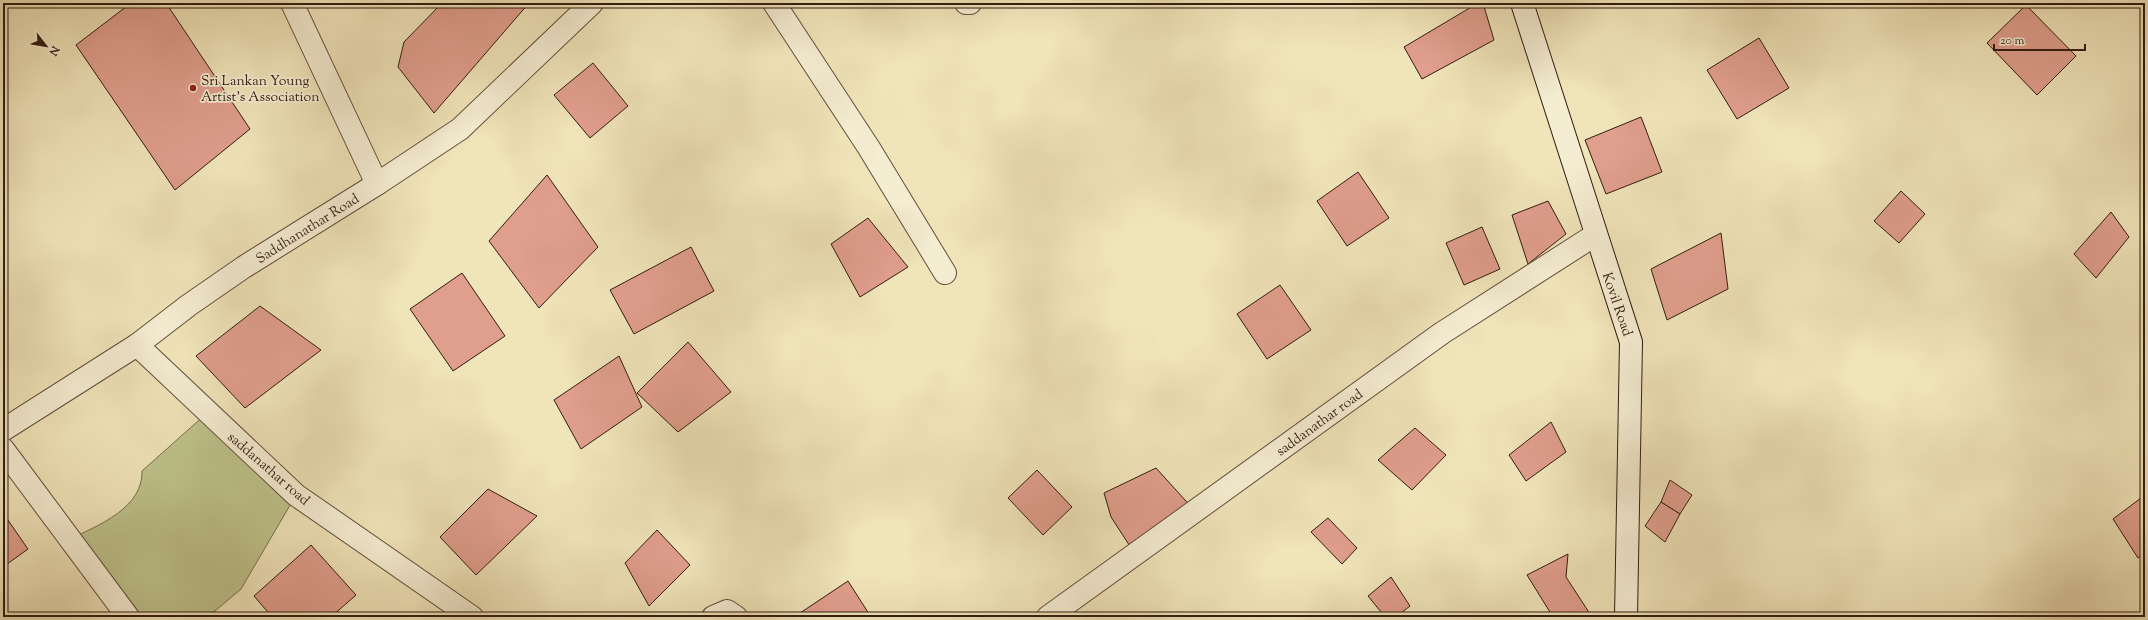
<svg xmlns="http://www.w3.org/2000/svg" width="2148" height="620" viewBox="0 0 2148 620" font-family="'Sorts Mill Goudy',serif">
<style>
.green{fill:#bec28b;stroke:#786f4e}
.building{fill:#e09e8d;stroke:#321c12}
.lines{fill:none;stroke-linecap:round;stroke-linejoin:round}
.street-casing{stroke:#624e3c;stroke-width:24}
.secondary-casing{stroke:#321c12;stroke-width:24}
.street{stroke:#f5edd2;stroke-width:22}
.secondary{stroke:#f5edd2;stroke-width:22}
.poi-dot{fill:#8f2418;stroke:#f5edd2;stroke-width:1.5}
.labels{text-anchor:middle;stroke-width:3.5;stroke-linejoin:round;paint-order:stroke}
.poi-label{font-size:14px;fill:#321c12;stroke:#f5edd2;text-anchor:start}
.street-label{font-size:14px;fill:#321c12;stroke:#f5edd2}
</style>
<rect width="100%" height="100%" fill="#f0e4b9"/>
<filter id="stains"><feTurbulence type="fractalNoise" baseFrequency=".005" numOctaves="4"/><feColorMatrix values="0 0 0 0 .2 0 0 0 0 .09 0 0 0 0 .02 0 0 0 .5 -.17"/></filter>
<radialGradient id="worn" r=".72"><stop offset=".6" stop-color="#630" stop-opacity="0"/><stop offset="1" stop-color="#630" stop-opacity=".3"/></radialGradient>
<path class="green" d="M207,413l89,82 -55,94 -26,22 -15,6h-72l-58,-78c29,-14 73,-31 72,-68z"/>
<g class="building">
<polygon points="131,3 166,3 250,129 175,190 76,45"/>
<polygon points="442,3 529,3 434,113 398,67 404,42"/>
<polygon points="1478,3 1483,3 1494,40 1422,79 1404,47"/>
<polygon points="2026,5 2076,56 2037,95 1987,43"/>
<polygon points="1759,38 1789,88 1737,119 1707,70"/>
<polygon points="593,63 628,106 590,138 554,95"/>
<polygon points="1641,117 1662,172 1606,194 1585,140"/>
<polygon points="1358,172 1389,218 1347,246 1317,201"/>
<polygon points="547,175 598,247 539,308 489,241"/>
<polygon points="1901,191 1925,214 1899,243 1874,221"/>
<polygon points="1548,201 1566,234 1528,264 1512,215"/>
<polygon points="2111,212 2129,237 2096,278 2074,254"/>
<polygon points="868,218 908,267 860,297 831,244"/>
<polygon points="1482,227 1500,269 1464,285 1446,243"/>
<polygon points="1721,233 1728,289 1667,320 1651,269"/>
<polygon points="691,247 714,291 634,334 610,290"/>
<polygon points="462,273 505,336 453,371 410,309"/>
<polygon points="1280,285 1311,330 1267,359 1237,314"/>
<polygon points="260,306 321,350 245,408 196,356"/>
<polygon points="688,342 731,392 678,432 637,393"/>
<polygon points="619,356 642,407 581,449 554,400"/>
<polygon points="1551,422 1566,452 1526,481 1509,455"/>
<polygon points="1415,428 1446,455 1412,490 1378,460"/>
<polygon points="1156,468 1195,511 1135,554 1111,517 1104,493"/>
<polygon points="1037,470 1072,507 1043,535 1008,498"/>
<polygon points="1670,480 1692,495 1680,514 1661,502"/>
<polygon points="488,489 537,516 476,575 440,537"/>
<polygon points="2145,495 2145,552 2138,558 2113,519"/>
<polygon points="1661,502 1680,514 1665,542 1645,526"/>
<polygon points="3,513 28,549 3,567"/>
<polygon points="1328,518 1357,548 1342,564 1311,532"/>
<polygon points="657,530 690,565 649,606 625,563"/>
<polygon points="311,545 356,595 331,617 272,617 254,596"/>
<polygon points="1568,554 1566,577 1592,617 1553,617 1527,575"/>
<polygon points="1391,577 1410,606 1396,617 1385,617 1368,596"/>
<polygon points="848,581 871,617 794,617"/>
</g>
<g class="lines">
<g class="street-casing">
<g id="street">
<polyline points="292,3 377,184"/>
<polyline points="774,3 869,148 945,273"/>
<polyline points="966,3 970,3"/>
<polyline points="137,345 296,495 472,617"/>
<polyline points="3,430 137,345 189,305 244,267 377,184 460,129 592,3"/>
<polyline points="3,449 128,617"/>
<polyline points="713,617 727,611 736,617"/>
<polyline points="1048,617 1442,333 1595,235"/>
</g>
</g>
<g class="secondary-casing">
<polyline id="secondary" points="1522,3 1631,342 1626,617"/>
</g>
<use href="#street" class="street"/>
<use href="#secondary" class="secondary"/>
</g>
<circle class="poi-dot" cx="193" cy="88" r="4"/>
<g class="labels">
<g class="poi-label">
<text x="201" y="85">Sri Lankan Young<tspan x="201" dy="16">Artist's Association</tspan></text>
</g>
<g class="street-label">
<text transform="translate(307 228) rotate(-32)" y="5">Saddhanathar Road</text>
<text transform="translate(1618 304) rotate(71)" y="5">Kovil Road</text>
<text transform="translate(1319 422) rotate(-36)" y="5">saddanathar road</text>
<text transform="translate(269 468) rotate(41)" y="5">saddanathar road</text>
</g>
</g>
<rect width="2148" height="620" fill="none" stroke="#f0e4b9" stroke-width="16"/>
<rect x="4" y="4" width="2140" height="612" fill="none" stroke="#321c12" stroke-width="2"/>
<rect x="8" y="8" width="2132" height="604" fill="none" stroke="#321c12"/>
<g transform="translate(46 46) rotate(121)" stroke="#f5edd2" stroke-width="3" paint-order="stroke">
<path d="M0-3L7 15L0 10L-7 15Z" fill="#321c12"/>
<text y="-6" font-size="11" font-weight="bold" text-anchor="middle" fill="#321c12">N</text>
</g>
<path d="M1994 44v6h91v-6" fill="none" stroke="#321c12" stroke-width="2"/>
<text x="2000" y="44" font-size="12" fill="#321c12" stroke="#f5edd2" stroke-width="3" paint-order="stroke">20 m</text>
<rect width="100%" height="100%" filter="url(#stains)"/>
<rect width="100%" height="100%" fill="url(#worn)"/>
</svg>
